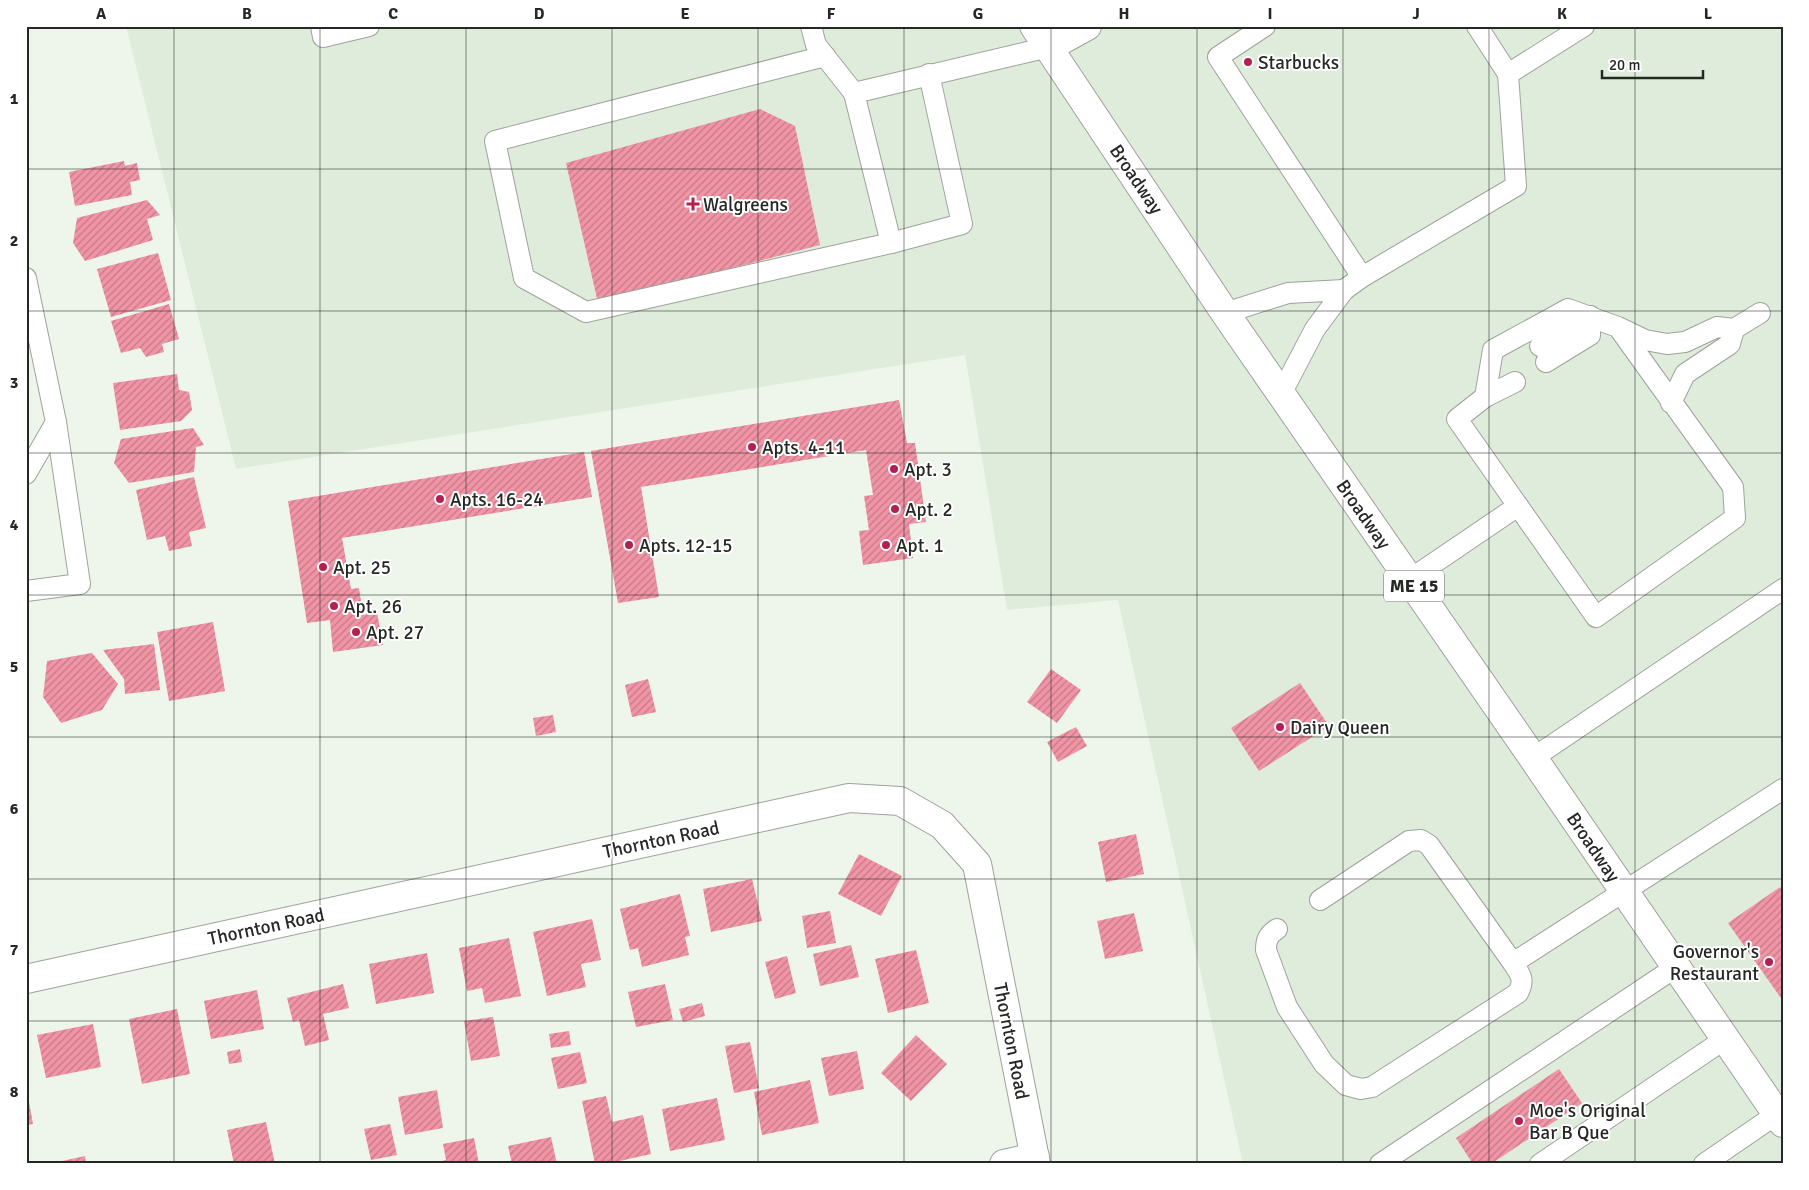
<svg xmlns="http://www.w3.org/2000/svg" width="1809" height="1190" viewBox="0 0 1809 1190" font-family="Signika,sans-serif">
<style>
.built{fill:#dfecdb}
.building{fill:url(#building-hatch)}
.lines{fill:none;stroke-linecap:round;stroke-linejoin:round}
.service-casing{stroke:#9ca49a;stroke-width:22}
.minor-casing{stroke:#9ca49a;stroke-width:30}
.primary-casing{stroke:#9ca49a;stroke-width:30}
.service{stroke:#fff;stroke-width:20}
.minor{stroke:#fff;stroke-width:28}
.primary{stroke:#fff;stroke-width:28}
.grid{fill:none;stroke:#252824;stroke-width:1;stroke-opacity:0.55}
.poi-dot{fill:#b12051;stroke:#fff;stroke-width:2}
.labels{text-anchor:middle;stroke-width:4;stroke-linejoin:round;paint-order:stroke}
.shield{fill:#fff;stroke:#666866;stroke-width:1}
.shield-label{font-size:18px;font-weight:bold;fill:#252824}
.poi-label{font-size:19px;fill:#252824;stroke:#fff;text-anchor:start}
.street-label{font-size:19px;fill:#252824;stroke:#fff}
.neatline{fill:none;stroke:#252824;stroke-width:2}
.grid-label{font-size:16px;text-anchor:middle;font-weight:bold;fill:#252824}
</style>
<defs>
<pattern id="building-hatch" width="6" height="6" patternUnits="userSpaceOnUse" patternTransform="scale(1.25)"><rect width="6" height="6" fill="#f194a6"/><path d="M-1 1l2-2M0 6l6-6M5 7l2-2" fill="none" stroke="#c37987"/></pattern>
</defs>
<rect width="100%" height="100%" fill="#eef6ec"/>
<polygon class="built" points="126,26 1783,26 1783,1164 1243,1164 1118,600 1007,610 965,355 236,469"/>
<g class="building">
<polygon points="760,109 795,126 820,245 598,303 566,163"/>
<polygon points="124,161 125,166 137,163 140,180 130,182 132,195 75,206 69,172"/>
<polygon points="147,200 160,215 147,219 153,240 85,261 73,243 77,218"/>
<polygon points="158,253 171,300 111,317 97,269"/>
<polygon points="169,304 179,339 162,344 164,352 146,357 140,348 121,353 111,321"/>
<polygon points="177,374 179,390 189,392 192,410 181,421 120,430 113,383"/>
<polygon points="899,400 907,443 915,443 926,522 909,524 913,558 863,565 859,531 869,530 864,496 873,495 866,450 641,487 659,597 618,603 591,451"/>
<polygon points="193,428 204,445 196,447 194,472 129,483 114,463 121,439"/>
<polygon points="584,452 592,497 342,538 351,589 359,588 363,615 377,612 383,645 333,652 330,620 307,623 288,501"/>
<polygon points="194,477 206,528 189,532 192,546 169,551 165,536 147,540 136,490"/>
<polygon points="213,622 225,691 169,701 157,632"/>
<polygon points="154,644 160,690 125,694 124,679 103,650"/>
<polygon points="92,653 118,684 102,710 61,723 43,697 47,661"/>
<polygon points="1051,669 1081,690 1057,723 1027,702"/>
<polygon points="648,679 656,712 632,717 625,685"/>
<polygon points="1300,683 1329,726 1259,771 1231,728"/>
<polygon points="553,715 556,732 536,736 533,718"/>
<polygon points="1076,727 1087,746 1058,762 1047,742"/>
<polygon points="1136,834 1144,874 1106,882 1098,842"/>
<polygon points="859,854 902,876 881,916 838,894"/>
<polygon points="752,879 762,921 711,932 703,889"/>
<polygon points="1780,887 1783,891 1783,1001 1728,923"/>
<polygon points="680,894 690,936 685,937 689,955 642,967 638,948 630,950 620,909"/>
<polygon points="830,911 836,943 807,948 802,916"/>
<polygon points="1134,913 1143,951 1105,959 1097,921"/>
<polygon points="592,919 601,960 581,964 586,987 547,996 533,932"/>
<polygon points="509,938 521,996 485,1003 482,988 467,991 459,948"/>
<polygon points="851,945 859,977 820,986 813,954"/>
<polygon points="916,950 929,1003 888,1013 875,959"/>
<polygon points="427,953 434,993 376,1004 369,964"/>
<polygon points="787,956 796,993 775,999 765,962"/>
<polygon points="343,984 349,1008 323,1014 329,1040 305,1046 299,1020 293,1022 287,998"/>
<polygon points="665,984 673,1020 636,1027 628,992"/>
<polygon points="257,990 264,1029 211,1039 204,1001"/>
<polygon points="702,1003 705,1016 683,1022 679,1009"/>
<polygon points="177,1009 190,1074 142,1084 129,1019"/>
<polygon points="493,1017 500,1056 471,1061 464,1021"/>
<polygon points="93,1024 101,1067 46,1078 37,1035"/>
<polygon points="569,1031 571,1045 551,1048 549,1034"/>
<polygon points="916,1035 947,1064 911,1101 881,1073"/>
<polygon points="750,1042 759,1088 734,1093 725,1046"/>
<polygon points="240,1049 242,1062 229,1064 227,1052"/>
<polygon points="857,1051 864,1089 829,1096 821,1058"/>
<polygon points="580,1052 587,1083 558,1089 551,1058"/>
<polygon points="1559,1069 1582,1103 1491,1164 1473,1164 1456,1138"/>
<polygon points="810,1080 819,1123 762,1135 754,1092"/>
<polygon points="437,1090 443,1128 405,1135 398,1097"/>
<polygon points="606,1096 612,1122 643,1115 651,1154 606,1164 595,1164 582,1101"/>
<polygon points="717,1098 725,1140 670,1151 662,1109"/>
<polygon points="29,1102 33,1124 26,1125 26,1103"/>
<polygon points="266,1122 275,1164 234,1164 227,1130"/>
<polygon points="390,1124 397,1155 371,1160 364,1129"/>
<polygon points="551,1137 557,1164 512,1164 508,1146"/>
<polygon points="474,1138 479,1164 431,1164 446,1160 443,1144"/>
<polygon points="85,1156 86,1164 62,1164 62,1161"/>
</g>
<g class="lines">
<g class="service-casing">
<g id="service">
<polyline points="321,26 323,37 369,26"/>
<polyline points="811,26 816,45 854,93 1049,47"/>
<polyline points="1265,26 1218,57 1362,277"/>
<polyline points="1477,26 1508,74"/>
<polyline points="825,56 495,141 524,278 586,312 891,243 962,224 929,74"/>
<polyline points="854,93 891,243"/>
<polyline points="26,278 56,422 80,584 26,591"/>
<polyline points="1344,290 1362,277 1516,186 1508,74 1584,26"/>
<polyline points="1225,313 1288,293 1344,290 1315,329 1281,394"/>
<polyline points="1618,327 1733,487 1735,518 1596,617 1457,419 1485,397 1493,350 1568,309 1618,327 1645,340 1667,344 1685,342 1717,327 1734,329 1730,344 1685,374 1671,403"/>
<polyline points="1734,329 1760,313"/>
<polyline points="1540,346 1590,316"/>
<polyline points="1546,362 1590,335 1590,316"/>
<polyline points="1485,397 1515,382"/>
<polyline points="26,474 56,422"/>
<polyline points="1409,580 1518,506"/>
<polyline points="1533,758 1783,589"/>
<path d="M1277,929c-9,6 -11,11 -11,21l21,57 37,57 22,21 15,4 11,-2 146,-94c7,-13 3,-18 -5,-30l-84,-118 -8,-5 -12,1 -89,59"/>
<polyline points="1513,963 1783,789"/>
<polyline points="1380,1164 1676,967"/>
<polyline points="1540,1164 1725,1039"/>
<polyline points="1704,1164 1777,1114"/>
</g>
</g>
<g class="minor-casing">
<g id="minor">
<polyline points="1049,47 1087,26"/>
<polyline points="26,979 849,798 900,801 942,825 977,864 1036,1164"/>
<polyline points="1004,1164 1035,1157"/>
</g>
</g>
<g class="primary-casing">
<polyline id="primary" points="1034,26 1225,313 1533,758 1783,1123"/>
</g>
<use href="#service" class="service"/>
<use href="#minor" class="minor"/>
<use href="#primary" class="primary"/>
</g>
<path class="grid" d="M174,26v1138M320,26v1138M466,26v1138M612,26v1138M758,26v1138M904,26v1138M1051,26v1138M1197,26v1138M1343,26v1138M1489,26v1138M1635,26v1138M26,169h1757M26,311h1757M26,453h1757M26,595h1757M26,737h1757M26,879h1757M26,1021h1757"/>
<g class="poi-dot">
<circle cx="1248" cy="62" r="5"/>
<path d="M690.5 196.5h5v5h5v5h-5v5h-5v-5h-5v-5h5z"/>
<circle cx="752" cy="447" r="5"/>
<circle cx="894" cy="469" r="5"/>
<circle cx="440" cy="499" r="5"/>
<circle cx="895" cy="509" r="5"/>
<circle cx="629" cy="545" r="5"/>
<circle cx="886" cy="545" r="5"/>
<circle cx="323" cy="567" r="5"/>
<circle cx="334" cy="606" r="5"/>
<circle cx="356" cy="632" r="5"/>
<circle cx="1280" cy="727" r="5"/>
<circle cx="1769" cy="962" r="5"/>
<circle cx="1519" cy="1121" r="5"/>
</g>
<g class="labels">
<rect class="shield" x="1384" y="570.5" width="60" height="31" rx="4"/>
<g class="shield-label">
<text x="1414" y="592">ME 15</text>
</g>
<g class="poi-label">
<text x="1258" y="69">Starbucks</text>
<text x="703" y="211">Walgreens</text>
<text x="762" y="454">Apts. 4-11</text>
<text x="904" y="476">Apt. 3</text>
<text x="450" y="506">Apts. 16-24</text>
<text x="905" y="516">Apt. 2</text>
<text x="639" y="552">Apts. 12-15</text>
<text x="896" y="552">Apt. 1</text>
<text x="333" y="574">Apt. 25</text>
<text x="344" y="613">Apt. 26</text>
<text x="366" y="639">Apt. 27</text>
<text x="1290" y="734">Dairy Queen</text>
<text x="1759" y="958" text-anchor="end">Governor's<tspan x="1759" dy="22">Restaurant</tspan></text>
<text x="1529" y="1117">Moe's Original<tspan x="1529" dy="22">Bar B Que</tspan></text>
</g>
<g class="street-label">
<text transform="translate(1137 179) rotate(56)" y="7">Broadway</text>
<text transform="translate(1364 514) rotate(55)" y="7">Broadway</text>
<text transform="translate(661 839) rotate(-12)" y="7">Thornton Road</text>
<text transform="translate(1594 847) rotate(56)" y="7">Broadway</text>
<text transform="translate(266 926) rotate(-12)" y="7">Thornton Road</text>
<text transform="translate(1012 1041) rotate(79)" y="7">Thornton Road</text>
</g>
</g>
<rect width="1809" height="1190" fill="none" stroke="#ffffff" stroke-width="55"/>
<path d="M1602 70v8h101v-8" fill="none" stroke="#252824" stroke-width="2.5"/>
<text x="1609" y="70" font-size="15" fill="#252824" stroke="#ffffff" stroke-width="4" paint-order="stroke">20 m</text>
<rect x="28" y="28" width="1754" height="1134" class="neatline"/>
<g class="grid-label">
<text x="101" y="19">A</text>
<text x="247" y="19">B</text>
<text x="393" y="19">C</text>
<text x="539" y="19">D</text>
<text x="685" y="19">E</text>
<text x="831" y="19">F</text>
<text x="978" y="19">G</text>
<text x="1124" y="19">H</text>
<text x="1270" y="19">I</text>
<text x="1416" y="19">J</text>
<text x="1562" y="19">K</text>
<text x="1708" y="19">L</text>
<text x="14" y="104">1</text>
<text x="14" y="246">2</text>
<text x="14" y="388">3</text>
<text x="14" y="530">4</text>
<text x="14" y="672">5</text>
<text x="14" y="814">6</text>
<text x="14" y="955">7</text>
<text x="14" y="1097">8</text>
</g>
</svg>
